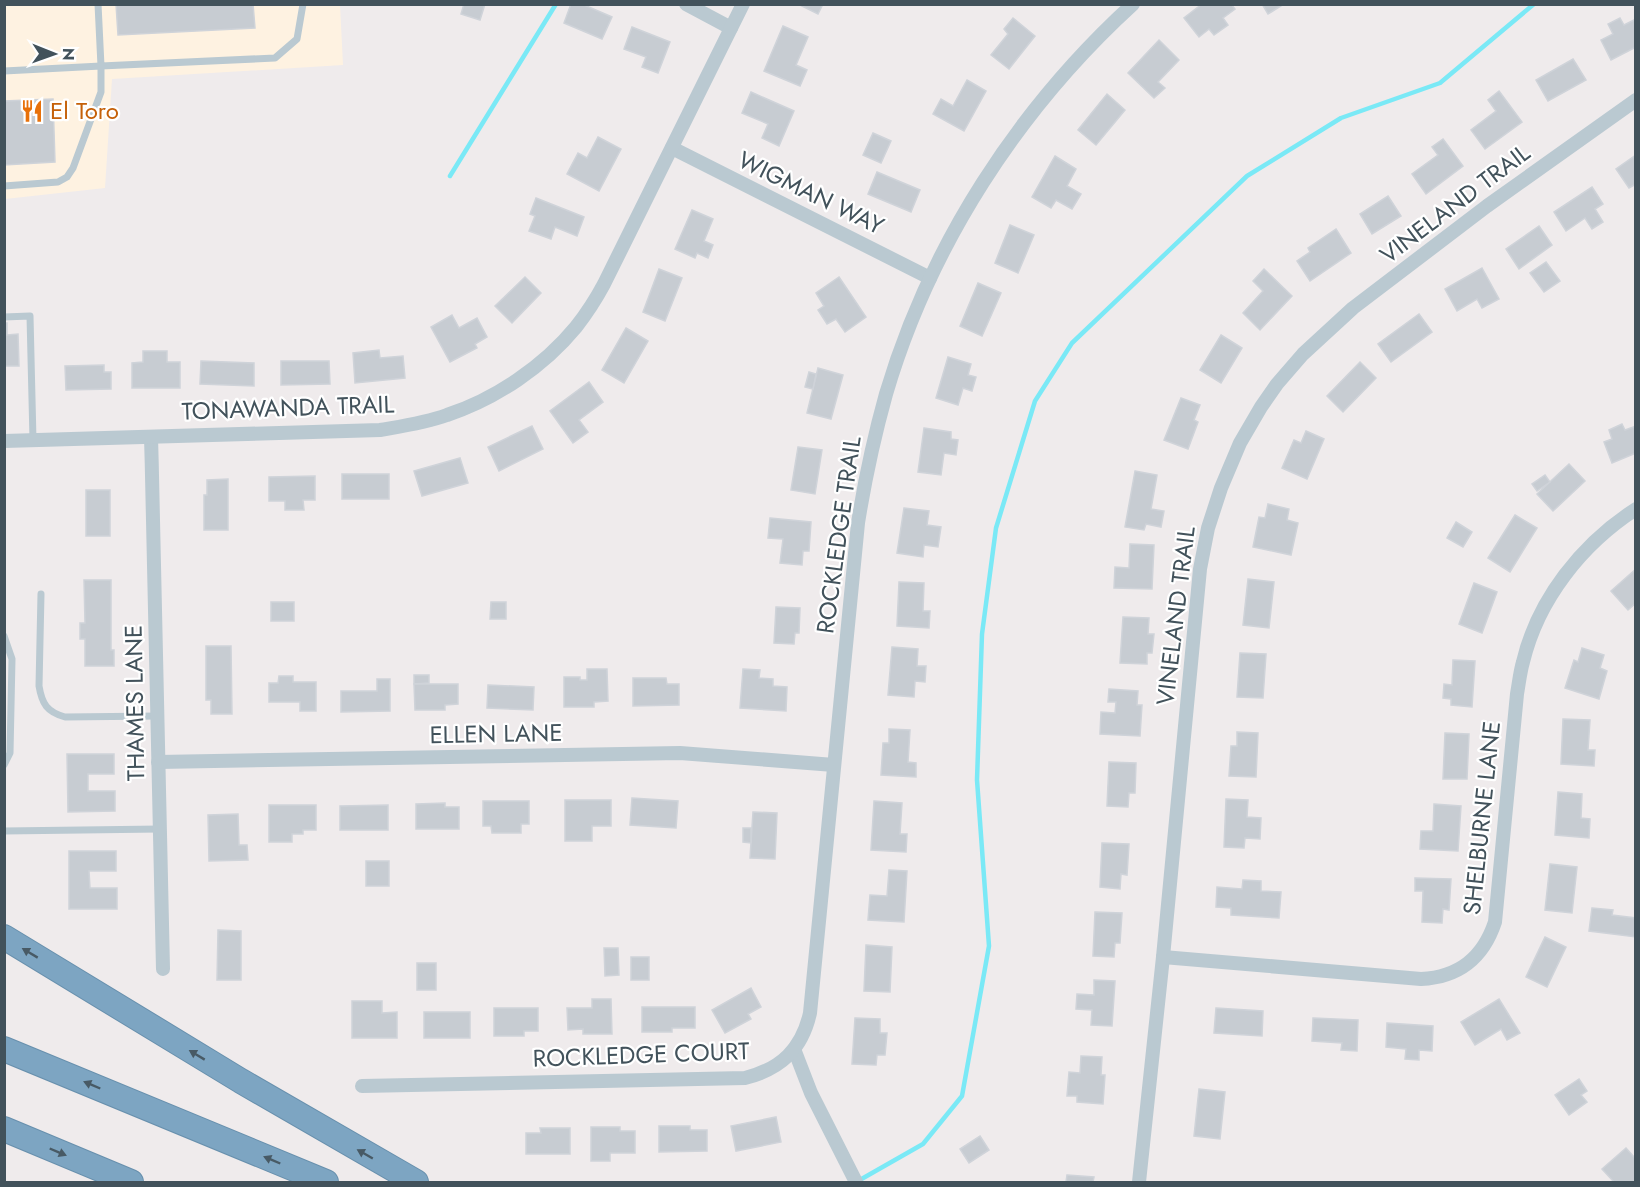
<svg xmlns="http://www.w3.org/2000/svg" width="1640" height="1187" viewBox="0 0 1640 1187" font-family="Jost,sans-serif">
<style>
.commercial{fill:#fef2e1}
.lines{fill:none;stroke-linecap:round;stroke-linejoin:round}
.stream{stroke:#7ae9f6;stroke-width:4.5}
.building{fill:#c7ccd2;stroke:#cfd3d9;stroke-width:1.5}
.motorway-casing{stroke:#6890ad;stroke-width:26}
.service{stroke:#bac9d1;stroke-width:7}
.minor{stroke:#bac9d1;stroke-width:14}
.motorway{stroke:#7da5c2;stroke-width:24}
.oneway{fill:#485a65}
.labels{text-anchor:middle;stroke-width:4.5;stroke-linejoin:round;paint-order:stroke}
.food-label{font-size:24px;fill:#c56008;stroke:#fff;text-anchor:start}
.street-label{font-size:24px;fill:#42525b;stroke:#fff}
</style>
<rect width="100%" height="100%" fill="#efebec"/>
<polygon class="commercial" points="4,5 340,5 343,65 112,79 105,188 5,199"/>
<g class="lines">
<g class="stream">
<polyline points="450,176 556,4"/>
<polyline points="858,1181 923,1144 962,1096 989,946 977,780 982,634 996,528 1035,401 1072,343 1247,176 1341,118 1440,83 1534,4"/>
</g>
</g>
<g class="building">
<polygon points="116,4 253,4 255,28 118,35"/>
<polygon points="464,4 485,4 480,20 461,14"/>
<polygon points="571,4 582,4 612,17 602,39 564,23"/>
<polygon points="798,4 823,4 818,14"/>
<polygon points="1202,4 1231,4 1235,9 1223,18 1228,25 1214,35 1209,29 1199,37 1184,18"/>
<polygon points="1262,4 1284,4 1268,14"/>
<polygon points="1013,18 1035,36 1009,69 991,55 1008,34 1004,29"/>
<polygon points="1620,18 1624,25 1636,19 1636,47 1611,60 1601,40 1613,34 1608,24"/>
<polygon points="783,26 808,37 796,65 807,70 800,86 764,71"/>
<polygon points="632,27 670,42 658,73 642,67 646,57 624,49"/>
<polygon points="1159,40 1179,60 1158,82 1165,88 1154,98 1128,73"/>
<polygon points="1573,59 1586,80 1548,101 1536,80"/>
<polygon points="967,80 986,91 964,131 933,114 941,99 953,106"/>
<polygon points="1499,91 1522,122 1485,149 1471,130 1496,111 1488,100"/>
<polygon points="751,92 794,111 779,146 762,138 768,124 742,113"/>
<polygon points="1107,94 1125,110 1096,145 1078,130"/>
<polygon points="53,99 55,162 4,165 4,101"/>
<polygon points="873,133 891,141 881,163 863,155"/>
<polygon points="598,137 621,149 599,191 567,174 578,153 587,158"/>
<polygon points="1443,139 1463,166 1426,194 1412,174 1438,155 1432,147"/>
<polygon points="1636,155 1636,184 1629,188 1616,169"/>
<polygon points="1055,156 1076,169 1067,186 1081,194 1072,209 1056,200 1051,208 1032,197"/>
<polygon points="877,172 920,190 911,212 868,194"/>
<polygon points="1592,187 1603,204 1595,209 1603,222 1592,229 1585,218 1566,231 1554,212"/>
<polygon points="1388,196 1401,216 1372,234 1360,214"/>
<polygon points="536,198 584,217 577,236 555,227 551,239 529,231 535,216 530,214"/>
<polygon points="692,210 713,219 704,241 713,245 708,258 697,253 695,258 675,249"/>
<polygon points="1010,225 1034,235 1018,273 995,263"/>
<polygon points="1539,226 1552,245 1519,269 1506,249"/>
<polygon points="1336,229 1351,253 1310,281 1297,261 1310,252 1308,248"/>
<polygon points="1546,262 1560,281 1544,292 1530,273"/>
<polygon points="1482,268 1499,299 1482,308 1477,299 1457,311 1445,289"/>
<polygon points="659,269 682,278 665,321 643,312"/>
<polygon points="1264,269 1292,296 1260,330 1243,313 1263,291 1253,281"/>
<polygon points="525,277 541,293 512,323 495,306"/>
<polygon points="839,277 866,317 845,332 836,319 827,324 818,310 824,306 816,293"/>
<polygon points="978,283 1001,293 982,336 960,326"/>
<polygon points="1419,314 1432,332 1391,362 1378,344"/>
<polygon points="452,315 459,328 477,318 487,337 475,344 477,348 450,362 431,327"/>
<polygon points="4,323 7,323 7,335 18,334 19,366 4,366"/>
<polygon points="626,328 648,341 624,383 602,370"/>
<polygon points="1221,335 1242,348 1221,383 1200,370"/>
<polygon points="379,350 380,358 403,356 405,378 355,383 353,353"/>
<polygon points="143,351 167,351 167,362 180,362 180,388 132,388 132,363 143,362"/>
<polygon points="948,357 971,364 968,375 976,377 972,391 963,388 958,405 936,398"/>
<polygon points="201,361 254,363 254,386 200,384"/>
<polygon points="281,361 329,361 330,384 281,385"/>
<polygon points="1360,362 1376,378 1343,412 1327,396"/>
<polygon points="104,365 104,372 111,372 111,389 66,390 65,366"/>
<polygon points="818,368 843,375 831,419 807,413"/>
<polygon points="809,372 816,374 813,389 805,387"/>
<polygon points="589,382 603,402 579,420 588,432 573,443 550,411"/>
<polygon points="1181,398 1200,405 1194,420 1198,422 1188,449 1164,440"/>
<polygon points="1622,424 1625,430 1636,426 1636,453 1612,463 1604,442 1612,439 1609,430"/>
<polygon points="532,426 543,449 499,471 488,447"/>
<polygon points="924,428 951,432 951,439 958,440 956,455 944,453 941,475 918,472"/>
<polygon points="1306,431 1324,439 1307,479 1282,468 1294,440 1301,443"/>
<polygon points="798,447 822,450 815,494 791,490"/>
<polygon points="460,458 468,483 422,496 414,471"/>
<polygon points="1569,464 1585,481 1553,511 1537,494"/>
<polygon points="1135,471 1157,475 1151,509 1164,511 1161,527 1146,524 1144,530 1125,527"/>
<rect x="342" y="474" width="47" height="25"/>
<polygon points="1545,475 1550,482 1537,491 1532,484"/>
<polygon points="315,476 315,500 303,500 304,510 285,510 285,501 269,501 269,477"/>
<polygon points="228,479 228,530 204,530 204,495 207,495 207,480"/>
<rect x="86" y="490" width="24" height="46"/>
<polygon points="1268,504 1289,509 1287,520 1298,523 1291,555 1253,547 1259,517 1265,518"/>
<polygon points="904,508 929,511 927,525 941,527 938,547 924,545 923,557 897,553"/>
<polygon points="1515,515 1537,528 1510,572 1488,558"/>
<polygon points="770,518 811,522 809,551 803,551 802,565 780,563 783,539 768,538"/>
<polygon points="1456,522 1472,532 1463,547 1447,538"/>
<polygon points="1130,544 1154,545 1152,589 1114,588 1115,567 1129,568"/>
<polygon points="1636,569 1636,603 1628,610 1611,591"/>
<polygon points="1248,579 1274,582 1269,628 1243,625"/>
<polygon points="84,580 111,580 111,650 114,650 114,666 85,666 85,639 80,639 80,623 85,623"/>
<polygon points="899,582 924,583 923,611 930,611 929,628 897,626"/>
<polygon points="1474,583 1497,592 1482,633 1459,624"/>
<rect x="271" y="602" width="23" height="19"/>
<polygon points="491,602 506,602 506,619 490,619"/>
<polygon points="776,607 800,608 799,633 795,633 794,644 774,643"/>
<polygon points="1123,617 1149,618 1148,634 1154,634 1152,653 1147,653 1147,664 1120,663"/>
<polygon points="206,646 231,646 232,714 211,714 211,700 206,700"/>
<polygon points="892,647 918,649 917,666 926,666 925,682 915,681 914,697 888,695"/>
<polygon points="1582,648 1604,655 1600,668 1607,671 1599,699 1565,688 1574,660 1578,662"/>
<polygon points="1240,653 1266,654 1263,698 1237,697"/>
<polygon points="1453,660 1475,661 1472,707 1451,705 1451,699 1443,698 1444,684 1452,685"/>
<polygon points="587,669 607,669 608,701 594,702 594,707 564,707 564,677 580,677 580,680 587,680"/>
<polygon points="743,669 760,670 759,678 773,679 773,686 787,687 786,711 740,708"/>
<polygon points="414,675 429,675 429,683 414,684"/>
<polygon points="279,676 293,676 293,682 316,682 316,711 300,711 300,702 269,702 269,683 278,683"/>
<polygon points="633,678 666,678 667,684 679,684 679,705 633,706"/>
<polygon points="377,679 390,679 390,711 341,712 341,691 377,691"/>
<polygon points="414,684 458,684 458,704 445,705 445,710 415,710"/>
<polygon points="488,685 534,687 533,710 487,708"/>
<polygon points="1109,689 1138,691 1137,705 1142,705 1140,736 1100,734 1101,712 1115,713 1116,702 1108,702"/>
<polygon points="1563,719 1590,720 1588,750 1595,750 1594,766 1561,764"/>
<polygon points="889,729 910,730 908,762 916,763 916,777 881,775 883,743 889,743"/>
<polygon points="1237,732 1258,733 1256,777 1229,776 1231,746 1237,746"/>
<polygon points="1445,733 1469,734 1467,779 1443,779"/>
<polygon points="67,754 114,754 114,774 88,774 88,791 115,791 115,811 68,812"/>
<polygon points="1109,762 1136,763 1135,793 1129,793 1128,807 1107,806"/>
<polygon points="1558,792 1582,794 1581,818 1590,819 1589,838 1555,835"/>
<polygon points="632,798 678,801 676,828 630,825"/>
<polygon points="1226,799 1248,800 1247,817 1261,818 1260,839 1245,838 1244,848 1224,847"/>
<polygon points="565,800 611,800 611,826 592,826 592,841 565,841"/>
<polygon points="483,801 529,801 529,824 521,824 521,833 492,833 491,826 483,826"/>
<polygon points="874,801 902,803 900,834 907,834 906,852 871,850"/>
<polygon points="445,803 445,807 459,807 459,829 416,829 416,804"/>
<polygon points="1434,804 1461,806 1458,851 1420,849 1421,831 1433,831"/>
<polygon points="269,805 316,805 316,830 303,830 303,834 292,834 292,842 269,842"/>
<polygon points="388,805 388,830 340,830 340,806"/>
<polygon points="753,812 777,813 775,859 750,858"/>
<polygon points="238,814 239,845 247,845 248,860 209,861 208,815"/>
<polygon points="743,828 751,828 751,843 743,842"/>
<polygon points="1102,843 1129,844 1127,875 1121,874 1120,889 1100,887"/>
<polygon points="69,851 116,851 116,871 89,871 90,888 117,888 117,909 69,909"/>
<rect x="366" y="861" width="23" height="25"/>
<polygon points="1550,864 1577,867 1572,913 1545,910"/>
<polygon points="889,870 907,871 904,922 868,920 870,895 887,896"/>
<polygon points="1415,878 1451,879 1449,910 1443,909 1442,923 1422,922 1423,891 1415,891"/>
<polygon points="1243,880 1261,881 1261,891 1281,892 1279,918 1231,915 1231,908 1216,907 1217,887 1242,889"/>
<polygon points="1592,908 1613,910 1612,915 1636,918 1636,937 1589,931"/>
<polygon points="1095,912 1122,913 1120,943 1115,943 1114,957 1093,956"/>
<polygon points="218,930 241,931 241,980 217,980"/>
<polygon points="1545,937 1566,947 1547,987 1526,977"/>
<polygon points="866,945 892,947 890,992 864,991"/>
<polygon points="604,948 618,948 619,975 605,976"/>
<rect x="631" y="957" width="18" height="23"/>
<rect x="417" y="963" width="19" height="27"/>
<polygon points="1094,980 1115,981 1112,1026 1091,1025 1092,1010 1076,1009 1077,994 1094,995"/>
<polygon points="751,988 761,1007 748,1014 751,1019 725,1033 712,1010"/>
<polygon points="592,999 611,999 612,1034 583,1034 583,1029 568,1030 567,1008 592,1008"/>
<polygon points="1499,999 1520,1033 1507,1040 1501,1029 1475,1045 1461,1022"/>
<polygon points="352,1001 382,1001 382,1013 397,1012 397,1038 352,1038"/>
<polygon points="642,1007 695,1007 695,1028 672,1028 672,1032 642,1032"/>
<polygon points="494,1008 538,1008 538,1031 524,1031 524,1036 494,1036"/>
<polygon points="1216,1008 1263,1011 1262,1036 1214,1033"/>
<rect x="424" y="1012" width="46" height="26"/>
<polygon points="855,1018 880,1019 880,1033 887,1033 885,1055 877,1055 876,1065 852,1064"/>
<polygon points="1313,1018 1358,1020 1357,1051 1341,1050 1342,1043 1312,1041"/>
<polygon points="1387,1023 1433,1026 1432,1051 1419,1050 1419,1060 1405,1059 1406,1049 1386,1047"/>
<polygon points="1081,1056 1102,1057 1101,1075 1105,1075 1103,1104 1077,1102 1077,1096 1067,1096 1069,1072 1080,1073"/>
<polygon points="1579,1079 1587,1091 1581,1095 1587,1102 1569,1115 1555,1095"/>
<polygon points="1199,1089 1225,1092 1220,1139 1194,1136"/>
<polygon points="776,1117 781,1142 736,1151 731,1126"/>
<polygon points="659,1126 690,1126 690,1130 707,1130 707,1151 659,1152"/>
<polygon points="591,1127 620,1127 620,1131 635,1131 635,1153 610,1153 610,1161 591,1161"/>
<polygon points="540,1128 570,1128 570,1154 526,1154 526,1133 541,1133"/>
<polygon points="980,1136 989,1150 969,1163 960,1149"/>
<polygon points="1626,1148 1634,1157 1636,1156 1636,1182 1614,1182 1602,1169"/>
<polygon points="1067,1175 1094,1177 1093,1182 1066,1182"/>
</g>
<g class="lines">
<g class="motorway-casing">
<g id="motorway">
<polyline points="4,937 241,1081 416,1182"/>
<polyline points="4,1049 326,1182"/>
<polyline points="4,1129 131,1182"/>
</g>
</g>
<g class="service">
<polyline points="98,4 101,66 275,58 297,39 303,4"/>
<polyline points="4,71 101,66 101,92 73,168 67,177 58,182 4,186"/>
<polyline points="4,317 30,316 33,440"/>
<path d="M41,594l-2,92c3,18 8,26 26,31l93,-1"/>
<polyline points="4,636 12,659 10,753 4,765"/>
<polyline points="4,831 160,829"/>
</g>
<g class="minor">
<polyline points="686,4 731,28"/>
<polyline points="672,148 930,278"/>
<path d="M151,437c5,177 8,354 12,532"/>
<path d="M4,441l376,-11c23,-4 45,-7 67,-15 49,-16 97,-49 129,-88 11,-14 20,-28 28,-43l139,-280"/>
<polyline points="158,762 680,753 834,765"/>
<path d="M1163,957l258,22c38,-2 62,-21 74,-57l22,-228c2,-11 3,-22 6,-32 15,-63 59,-118 113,-153"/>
<polyline points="794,1049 811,1093 856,1182"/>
<path d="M362,1086l383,-8c36,-9 57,-29 65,-65l48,-490c7,-44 16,-86 28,-129 44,-149 132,-285 247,-390"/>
<polyline points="1139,1182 1163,957 1200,569 1208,528 1221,488 1240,443 1261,407 1277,384 1303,354 1353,308 1487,206 1636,100"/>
</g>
<use href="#motorway" class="motorway"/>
</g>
<defs><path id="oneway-solid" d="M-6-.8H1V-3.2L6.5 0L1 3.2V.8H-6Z" transform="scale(1.5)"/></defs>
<g class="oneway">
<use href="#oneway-solid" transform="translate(30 953) rotate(-149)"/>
<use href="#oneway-solid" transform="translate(197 1055) rotate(-149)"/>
<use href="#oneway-solid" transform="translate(92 1085) rotate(-157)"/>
<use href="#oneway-solid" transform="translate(58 1152) rotate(23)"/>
<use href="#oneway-solid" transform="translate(365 1154) rotate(-150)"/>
<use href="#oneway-solid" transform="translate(272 1160) rotate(-157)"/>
</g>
<defs>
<g id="restaurant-bare" transform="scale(1.8)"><path d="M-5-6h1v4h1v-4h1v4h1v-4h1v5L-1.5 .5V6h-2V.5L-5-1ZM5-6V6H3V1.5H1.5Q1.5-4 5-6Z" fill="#e8710a" stroke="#fff" stroke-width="2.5" paint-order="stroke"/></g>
</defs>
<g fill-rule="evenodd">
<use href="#restaurant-bare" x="32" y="111"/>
</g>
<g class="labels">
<g class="food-label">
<text x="50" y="119">El Toro</text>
</g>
<g class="street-label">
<text transform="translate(811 193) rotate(26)" y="8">WIGMAN WAY</text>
<text transform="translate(1455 204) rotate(-37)" y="8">VINELAND TRAIL</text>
<text transform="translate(288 408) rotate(-2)" y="8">TONAWANDA TRAIL</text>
<text transform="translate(839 535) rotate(-82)" y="8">ROCKLEDGE TRAIL</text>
<text transform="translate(1176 616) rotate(-83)" y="8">VINELAND TRAIL</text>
<text transform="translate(135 703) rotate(-91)" y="8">THAMES LANE</text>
<text transform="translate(496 734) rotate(-1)" y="8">ELLEN LANE</text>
<text transform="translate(1482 818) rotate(-84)" y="8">SHELBURNE LANE</text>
<text transform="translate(641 1055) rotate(-2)" y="8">ROCKLEDGE COURT</text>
</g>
</g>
<rect width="1640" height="1187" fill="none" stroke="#42525b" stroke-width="12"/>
<g transform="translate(54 54) rotate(91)" stroke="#ffffff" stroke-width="4.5" paint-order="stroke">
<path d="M0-4.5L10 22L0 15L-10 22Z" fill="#42525b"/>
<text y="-9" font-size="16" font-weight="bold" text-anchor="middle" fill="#42525b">N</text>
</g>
</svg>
